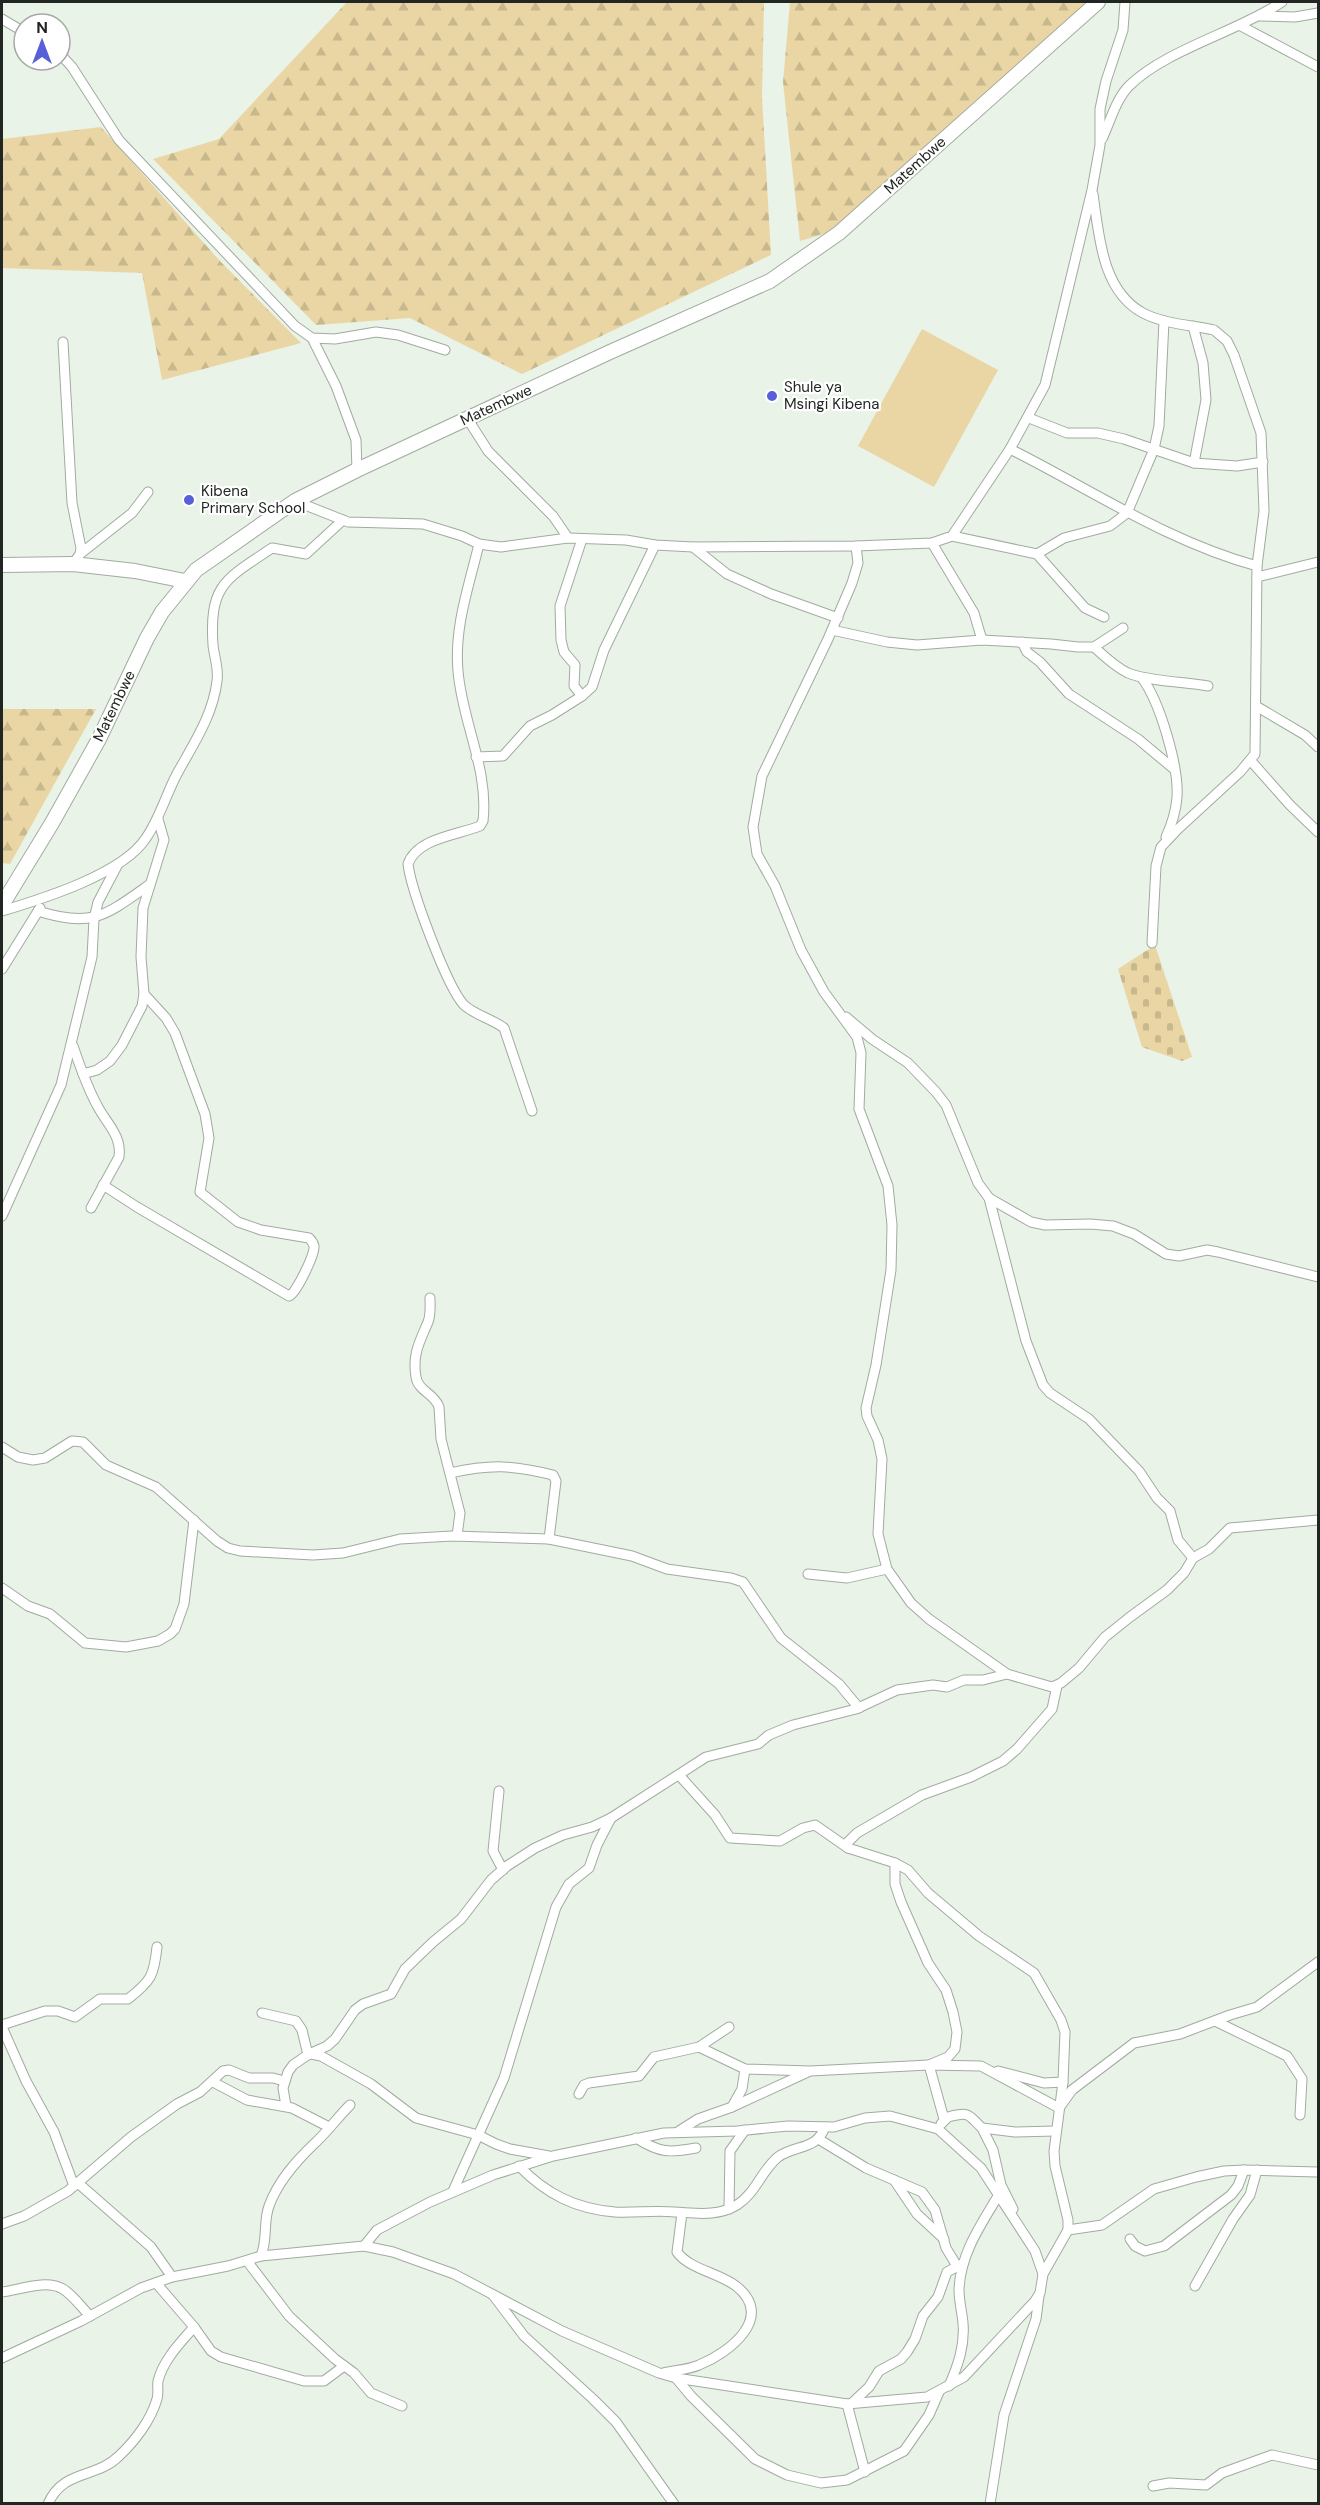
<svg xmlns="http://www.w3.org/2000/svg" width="1320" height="2505" viewBox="0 0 1320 2505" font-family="'DM Sans',sans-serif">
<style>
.grass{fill:#ead6a4}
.forest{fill:url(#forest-firs)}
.cemetery{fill:url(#cemetery-stones)}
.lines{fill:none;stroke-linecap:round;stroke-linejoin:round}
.street-casing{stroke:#a1aba0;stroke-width:11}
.secondary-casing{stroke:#a1aba0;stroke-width:16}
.street{stroke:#fff;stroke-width:9}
.secondary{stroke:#fff;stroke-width:14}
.poi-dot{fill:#5760d7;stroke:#fff;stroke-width:2}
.labels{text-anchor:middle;stroke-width:4.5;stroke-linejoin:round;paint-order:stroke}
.street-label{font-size:15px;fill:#222622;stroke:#fff}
.poi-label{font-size:15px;fill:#222622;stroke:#fff;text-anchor:start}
</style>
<defs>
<pattern id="forest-firs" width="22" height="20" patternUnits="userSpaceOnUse" patternTransform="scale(1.5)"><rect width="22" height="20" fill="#ead6a4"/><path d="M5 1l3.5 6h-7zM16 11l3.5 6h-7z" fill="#c8b88d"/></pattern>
<pattern id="cemetery-stones" width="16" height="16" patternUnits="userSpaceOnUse" patternTransform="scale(1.5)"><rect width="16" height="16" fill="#ead6a4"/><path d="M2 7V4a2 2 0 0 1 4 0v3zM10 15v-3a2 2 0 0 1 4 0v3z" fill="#c8b88d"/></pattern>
</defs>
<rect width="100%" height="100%" fill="#e9f3e7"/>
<polygon class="grass" points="922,329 998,370 934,487 858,446"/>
<g class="forest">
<polygon points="347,2 764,2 762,97 771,255 522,374 410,318 316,325 153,159 219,139"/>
<polygon points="790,2 1091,2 833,231 800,241 783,82"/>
<polygon points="101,127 219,260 301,343 162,380 142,273 2,268 2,139"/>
<polygon points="2,709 96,709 10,864 2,863"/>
</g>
<polygon class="cemetery" points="1155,945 1192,1057 1182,1061 1142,1047 1118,969"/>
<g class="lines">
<g class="street-casing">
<g id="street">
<polyline points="1260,16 1295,17 1318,13"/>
<polyline points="2,19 24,32"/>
<polyline points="1241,26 1318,67"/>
<polyline points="60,54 72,67 119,140 295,326 312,338 335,339 376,332 398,335 445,350"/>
<path d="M1102,139c8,-17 14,-40 27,-53 36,-36 108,-54 153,-84"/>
<path d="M1093,194c6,42 9,97 50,119 21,11 48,12 71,17l13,11 7,14 27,78 3,78 -7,55 -2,188 -15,18 -62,57 -17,18 -5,19 -4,77"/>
<polyline points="1193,326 1203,363 1206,400 1194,463"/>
<polyline points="312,338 336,386 356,440 357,470"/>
<polyline points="63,342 72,503 81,548 80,554 73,564"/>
<polyline points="467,418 488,451 553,516 568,538"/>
<polyline points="1029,418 1067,433 1098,433 1124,439 1194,463 1237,466 1263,462"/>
<path d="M1010,449c82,41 158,93 247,117"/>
<polyline points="295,501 348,522 423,524 462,536 479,544 501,547 568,538 626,540 655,545 693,547 856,546 932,543 952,536 1010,449 1045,385 1092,190 1100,145 1100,109 1106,81 1123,30 1125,2"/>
<polyline points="952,536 1037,554 1085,608 1104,617"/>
<polyline points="582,539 560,606 561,640 564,652 575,665 574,686 582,696"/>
<polyline points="932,543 974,613 982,640"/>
<path d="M479,544c-10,42 -25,83 -21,127 4,51 31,98 25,150l-3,5c-22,9 -63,12 -72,38 3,26 39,123 56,141 11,10 28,14 40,23l28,83"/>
<polyline points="856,546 858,563 852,583 828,639 762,776 753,827 757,854 775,886 801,950 824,992 857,1037 861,1053 859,1109 888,1186 892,1225 891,1270 876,1365 866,1408 867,1416 878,1440 882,1459 878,1534 887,1569 911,1603 929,1619 1007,1674 1052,1687 1061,1683 1079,1668 1105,1637 1130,1617 1167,1590 1184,1573 1193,1558 1209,1549 1230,1528 1318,1520"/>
<polyline points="693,547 727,574 771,594 838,618"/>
<polyline points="80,554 132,513 148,492"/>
<polyline points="1037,554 1064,538 1110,526 1127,513 1154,449 1159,426 1164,321"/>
<polyline points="1257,577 1318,562"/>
<polyline points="832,630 887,642 917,645 982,640 1051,644 1078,647 1094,647 1123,628"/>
<polyline points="1022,642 1027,652 1040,662 1069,694 1138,739 1174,769"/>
<path d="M1094,647c10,9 21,20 34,26 19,8 57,9 80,13"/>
<path d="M1142,678c18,24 37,89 35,119 -1,14 -5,27 -11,40"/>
<polyline points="1256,706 1305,735 1318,747"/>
<polyline points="476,757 503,756 530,726 552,715 582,696 592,687 604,650 655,545"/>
<polyline points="1251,761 1290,805 1318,832"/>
<path d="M2,911c40,-12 121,-37 144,-73 14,-20 20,-44 32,-66 16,-29 35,-57 39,-91 2,-12 -3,-25 -4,-36 -4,-61 13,-66 59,-97l34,6 37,-34"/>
<path d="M38,911c54,17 67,5 111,-26"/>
<polyline points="2,969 40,908"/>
<polyline points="846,1017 872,1039 908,1063 936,1092 946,1105 978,1183 989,1198 1031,1222 1045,1225 1090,1224 1113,1226 1134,1234 1166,1254 1179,1256 1207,1250 1218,1252 1318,1277"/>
<path d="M73,1046c7,20 14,42 25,61 9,17 24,29 21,50l-28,51"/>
<polyline points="83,1074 97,1070 110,1061 122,1045 142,1006 144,994 141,957 143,908 164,840 158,819"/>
<path d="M103,1185l34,22 152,89c7,-2 26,-42 25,-50 -1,-4 -3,-6 -5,-8l-48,-8 -23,-8 -38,-30 9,-54 -4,-24 -30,-81 -9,-15 -22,-24"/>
<polyline points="989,1198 1026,1341 1043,1385 1050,1393 1089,1419 1139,1471 1157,1498 1170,1511 1178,1540 1193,1558"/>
<polyline points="2,1216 61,1085 92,957 94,919 98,902 117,866"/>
<path d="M430,1298c0,7 1,17 -2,24 -8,19 -16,32 -12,55 2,14 19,17 23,30l2,32 19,74 -3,23"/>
<polyline points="2,1447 18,1457 33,1460 45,1458 72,1441 83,1442 106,1465 156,1487 217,1541 228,1548 240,1551 313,1555 343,1553 400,1539 452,1536 549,1539 632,1556 667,1569 731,1578 743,1582 781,1638 839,1684 859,1708"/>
<path d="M450,1473c41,-9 63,-8 103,2l3,6 -7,58"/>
<polyline points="808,1574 847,1578 887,1569"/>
<polyline points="2,1588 28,1606 50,1614 85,1643 126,1647 158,1641 170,1634 175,1629 184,1604 194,1520"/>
<polyline points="679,1775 715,1815 730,1838 780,1841 803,1828 815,1825 848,1848"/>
<polyline points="499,1791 493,1851 503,1870"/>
<polyline points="895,1863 895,1884 901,1902 928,1963 946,1990 953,2012 957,2032 955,2049 948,2057 929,2065 944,2119"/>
<polyline points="262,2013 296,2021 302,2030 308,2055"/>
<polyline points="1215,2021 1287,2056 1302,2079 1300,2115"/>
<path d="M2,2025l43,-14h13l17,6 25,-18h28c23,-18 26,-23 29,-52"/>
<polyline points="2,2027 26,2081 54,2132 74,2186"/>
<polyline points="699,2047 745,2069 810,2071 929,2065 981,2066 1059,2108 1072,2090 1134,2043 1180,2034 1230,2015 1257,2007 1318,1962"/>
<polyline points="311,2054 321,2056 371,2084 416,2118 478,2135 496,2144 510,2149 549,2156"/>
<polyline points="998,2071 1044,2083 1063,2082"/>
<polyline points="213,2082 247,2100 292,2108 329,2127"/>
<polyline points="579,2094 584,2085 589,2083 639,2076 654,2057 699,2047 729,2027"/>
<polyline points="286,2106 283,2088 288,2072 293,2065 309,2054 327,2046 335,2039 355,2010 363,2004 391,1994 405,1969 433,1942 461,1919 491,1880 507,1866 535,1848 563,1835 592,1827 611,1818 706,1757 758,1744 769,1735 793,1725 856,1709 897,1690 933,1685 947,1687 964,1680 983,1680 1007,1674"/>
<polyline points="732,2107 742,2089 745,2069"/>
<path d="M941,2124l7,-7c23,-6 20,-2 34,11l33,4 40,-1"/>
<polyline points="982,2128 993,2150 1001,2185 1013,2209"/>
<polyline points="679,2131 698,2119 732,2107 808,2072"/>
<path d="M636,2138c24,15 33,15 60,10"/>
<polyline points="820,2140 866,2168 922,2192 935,2210 946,2248 957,2266"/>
<path d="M519,2166c27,28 57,43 96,46 20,1 40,-2 60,0 21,1 42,5 62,-7 19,-12 24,-34 41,-48 18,-13 38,-6 47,-30"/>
<polyline points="894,2180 917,2214 944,2239"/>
<polyline points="78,2183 151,2247 172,2277"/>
<polyline points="453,2191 504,2078 556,1907 569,1884 589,1868 597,1845 611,1818"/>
<polyline points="729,2209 730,2151 745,2130"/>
<polyline points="2,2224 24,2216 68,2191 131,2137 177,2104 200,2092 223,2071 229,2070 249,2078 273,2078 284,2081"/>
<polyline points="1068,2230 1102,2225 1154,2189 1196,2177 1224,2171 1244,2170 1318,2172"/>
<polyline points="1130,2239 1135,2246 1145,2251 1164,2246 1231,2195 1238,2186 1244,2170"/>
<polyline points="364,2246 377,2230 430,2202 493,2175 553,2156 664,2133 737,2131 788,2126 834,2127 865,2118 890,2116 938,2129 981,2168 1035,2251 1043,2274"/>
<path d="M261,2256c7,-18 2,-34 8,-50 9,-25 27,-45 46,-63 12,-11 23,-26 35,-38"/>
<polyline points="247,2261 289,2316 335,2359 354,2373 371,2393 402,2406"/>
<polyline points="156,2283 194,2327 211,2351 221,2357 304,2381 324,2381 344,2366"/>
<polyline points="1195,2286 1233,2219 1250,2195 1257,2170"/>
<path d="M2,2292c17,-2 44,-13 61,-3 10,6 19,19 27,27"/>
<polyline points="493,2295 524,2336 593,2399 616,2422 674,2504"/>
<polyline points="2,2358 81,2321 141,2288 172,2277 228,2266 261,2256 364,2246 393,2252 454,2274 562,2331 659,2373 676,2378 847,2404 927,2397 964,2377 1035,2301 1040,2293 1043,2274 1068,2230 1068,2220 1055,2166 1054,2151 1063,2082 1065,2032 1061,2020 1034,1973 979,1936 928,1893 908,1870 895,1863 848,1848 847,1843 857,1833 922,1795 971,1777 1003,1761 1017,1749 1052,1709 1057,1686"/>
<path d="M663,2373c11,-3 25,-3 36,-8 30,-12 77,-48 37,-79 -17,-13 -47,-17 -59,-34l5,-39"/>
<polyline points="676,2378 691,2396 755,2459 787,2475 821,2483 847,2480 904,2451 929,2415 939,2392"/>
<path d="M949,2386c9,-21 16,-40 14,-63 -1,-11 -4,-22 -4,-33 1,-35 21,-64 39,-94"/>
<polyline points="847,2404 865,2472"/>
<polyline points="851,2404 869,2387 879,2371 901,2359 907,2352 915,2339 923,2316 938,2297 947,2272 962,2264"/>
<polyline points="1153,2486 1169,2483 1206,2485 1222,2473 1272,2455 1318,2465"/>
<path d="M48,2504c15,-35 48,-25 71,-48 16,-15 32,-36 38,-57 2,-7 0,-13 1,-18 5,-21 23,-39 36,-54"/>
<polyline points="990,2504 1004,2415 1036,2319 1039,2296"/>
</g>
</g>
<g class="secondary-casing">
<g id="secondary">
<polyline points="2,565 73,564 135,571 185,581"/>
<polyline points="2,905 52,823 99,739 147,638 162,612 196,570 295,501 357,470 610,352 770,281 839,233 1098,2"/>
</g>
</g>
<use href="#street" class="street"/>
<use href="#secondary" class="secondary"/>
</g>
<g class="poi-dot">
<circle cx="772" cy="396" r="6"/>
<circle cx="189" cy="500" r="6"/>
</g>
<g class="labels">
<g class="street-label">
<text transform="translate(915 165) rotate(-42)" y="5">Matembwe</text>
<text transform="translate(496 405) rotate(-25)" y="5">Matembwe</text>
<text transform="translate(114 706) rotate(-64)" y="5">Matembwe</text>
</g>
<g class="poi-label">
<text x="784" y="392">Shule ya<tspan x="784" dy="17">Msingi Kibena</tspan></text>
<text x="201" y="496">Kibena<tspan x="201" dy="17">Primary School</tspan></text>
</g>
</g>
<rect width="1320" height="2505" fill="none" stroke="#222622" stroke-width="6"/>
<g transform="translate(42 42)"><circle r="28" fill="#ffffff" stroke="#a7a8a7" stroke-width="1.5"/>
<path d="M0-4.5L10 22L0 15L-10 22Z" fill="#5760d7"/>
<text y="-9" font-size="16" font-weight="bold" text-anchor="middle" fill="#222622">N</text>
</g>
</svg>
